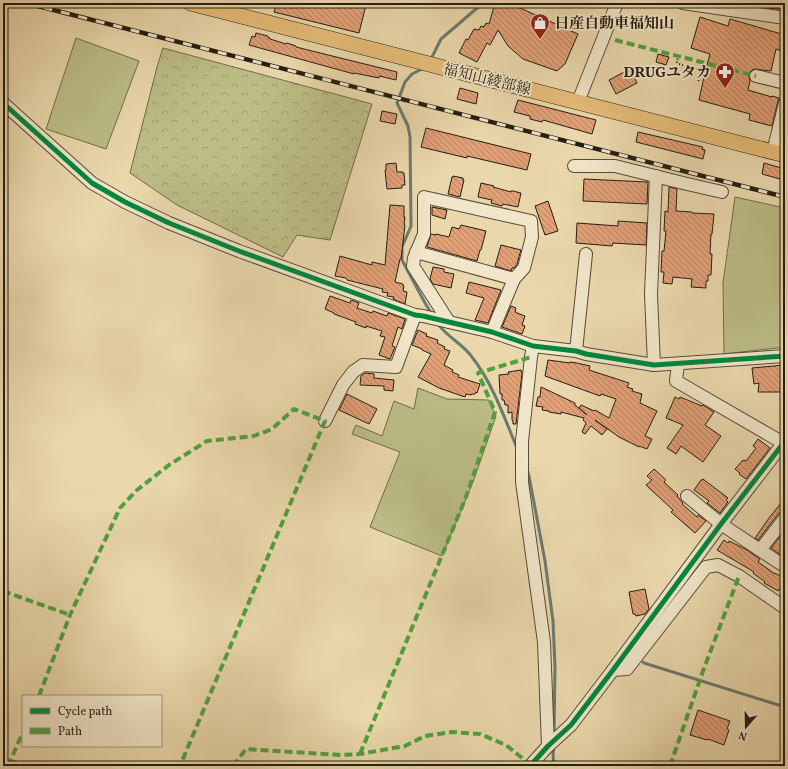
<svg xmlns="http://www.w3.org/2000/svg" width="788" height="769" viewBox="0 0 788 769" font-family="Vollkorn,'Noto Serif JP',serif">
<style>
.green{fill:#bcbd86;stroke:#706c4c}
.forest{fill:url(#forest-crowns);stroke:#706c4c}
.lines{fill:none;stroke-linecap:round;stroke-linejoin:round}
.stream{stroke:#6a7a6f;stroke-width:3}
.building{fill:url(#building-back-hatch);stroke:#251c13}
.minor-casing{stroke:#564b39;stroke-width:14}
.major-casing{stroke:#251c13;stroke-width:16}
.path{stroke:#251c13;stroke-width:2;stroke-dasharray:1 2;stroke-linecap:butt}
.minor{stroke:#f1e6c9;stroke-width:12}
.major{stroke:#e5bc76;stroke-width:15}
.rail-casing{stroke:#251c13;stroke-width:4.5}
.rail{stroke:#f1e6c9;stroke-width:3;stroke-dasharray:9;stroke-linecap:butt}
.quiet{stroke:#50a13f;stroke-width:4;stroke-dasharray:8 4;stroke-linecap:butt}
.cycleway-casing{stroke:#f1e6c9;stroke-width:8}
.cycleway{stroke:#00873e;stroke-width:5}
.labels{text-anchor:middle;stroke-width:3.5;stroke-linejoin:round;paint-order:stroke}
.poi-label{font-size:15px;font-weight:bold;fill:#251c13;stroke:#f1e6c9;text-anchor:start}
.street-label{font-size:15px;fill:#251c13;stroke:#f1e6c9}
</style>
<defs>
<pattern id="forest-crowns" width="20" height="18" patternUnits="userSpaceOnUse"><rect width="20" height="18" fill="#bcbd86"/><path d="M2 6a3 3 0 1 1 6 0M12 15a3 3 0 1 1 6 0" fill="none" stroke="#a1a273"/></pattern>
<pattern id="building-back-hatch" width="6" height="6" patternUnits="userSpaceOnUse"><rect width="6" height="6" fill="#e2a077"/><path d="M-1 5l2 2M0 0l6 6M5-1l2 2" fill="none" stroke="#b78260"/></pattern>
</defs>
<rect width="100%" height="100%" fill="#ead8ac"/>
<filter id="stains"><feTurbulence type="fractalNoise" baseFrequency=".005" numOctaves="4"/><feColorMatrix values="0 0 0 0 .2 0 0 0 0 .09 0 0 0 0 .02 0 0 0 .5 -.17"/></filter>
<radialGradient id="worn" r=".72"><stop offset=".6" stop-color="#630" stop-opacity="0"/><stop offset="1" stop-color="#630" stop-opacity=".3"/></radialGradient>
<g class="green">
<polygon points="76,38 139,61 106,149 46,129"/>
<polygon points="735,197 785,208 785,347 724,354 723,283"/>
<polygon points="418,388 447,399 489,400 496,416 473,482 442,556 370,527 400,452 352,434 356,425 382,436 394,401 414,409"/>
</g>
<polygon class="forest" points="163,48 372,104 330,240 297,235 283,257 177,205 130,173 157,67"/>
<g class="lines">
<g class="stream">
<polyline points="431,59 441,39 483,3"/>
<polyline points="424,68 412,74 405,82 397,103 408,126 410,137 411,226 402,247 402,260 425,303 431,313"/>
<path d="M437,323c10,14 26,21 35,34 21,27 32,60 45,91"/>
<polyline points="527,469 529,476 545,561 553,621 555,667 554,735"/>
<polyline points="643,662 644,663 785,707"/>
<polyline points="554,747 553,754 554,766"/>
</g>
</g>
<g class="building">
<polygon points="277,3 356,3 366,5 359,33 274,12"/>
<polygon points="495,3 509,3 578,34 565,64 557,71 523,59 508,46 498,30 490,45 487,43 477,62 459,53 466,39 468,40 474,29 479,30 481,26 484,27 486,23 489,24"/>
<polygon points="753,3 785,3 785,10 753,6"/>
<polygon points="700,17 728,26 730,19 785,35 785,52 776,49 771,71 754,69 751,71 749,75 749,78 750,81 748,90 772,97 772,96 779,98 778,101 772,126 749,120 750,114 699,100 705,72 710,54 691,48"/>
<polygon points="256,33 268,36 268,38 270,38 270,39 286,44 287,43 296,46 296,47 397,72 396,80 379,76 379,78 354,73 354,74 249,45 252,36 255,37"/>
<polygon points="658,54 669,57 666,65 656,62"/>
<polygon points="630,69 637,83 616,94 609,80"/>
<polygon points="460,88 478,93 476,104 457,99"/>
<polygon points="518,100 596,120 592,134 543,120 542,122 530,119 530,116 514,112"/>
<polygon points="382,111 397,114 395,124 380,121"/>
<polygon points="426,128 531,154 527,170 467,156 467,158 421,147"/>
<polygon points="638,132 703,147 702,149 705,150 703,159 636,142"/>
<polygon points="396,163 397,172 403,172 403,173 404,173 405,185 402,185 402,188 387,189 385,170 386,170 386,164"/>
<polygon points="764,163 785,169 785,180 780,178 780,179 762,174"/>
<polygon points="453,176 463,178 463,180 464,180 460,197 448,194 452,177 453,177"/>
<polygon points="584,179 648,182 647,204 583,201"/>
<polygon points="481,183 494,186 493,187 511,192 511,191 513,191 521,193 518,207 503,204 502,206 491,203 492,200 478,197"/>
<polygon points="669,187 677,189 676,211 692,212 692,213 714,214 712,234 711,234 710,254 712,254 711,275 708,275 708,281 706,281 706,288 691,287 692,279 673,277 672,284 663,283 664,272 661,272 662,251 664,251 666,231 664,231 665,211 668,212"/>
<polygon points="548,201 558,231 545,235 535,206"/>
<polygon points="390,205 404,206 404,217 405,217 404,225 405,225 401,259 400,259 395,282 403,284 403,286 404,286 403,291 407,292 405,304 393,299 394,297 387,296 388,293 382,292 383,289 347,280 347,279 346,278 335,276 340,256 372,265 372,262 385,265"/>
<polygon points="432,207 447,210 445,219 432,215"/>
<polygon points="618,221 647,223 646,245 613,243 612,246 576,243 577,223 618,226"/>
<polygon points="461,225 486,231 481,250 480,250 477,261 427,247 431,234 436,235 436,234 449,237 452,227 459,229"/>
<polygon points="501,245 521,250 517,264 514,268 512,268 511,271 495,266"/>
<polygon points="433,267 444,269 444,272 454,274 451,288 433,284 430,279"/>
<polygon points="469,282 501,290 488,323 475,320 484,298 466,293"/>
<polygon points="330,296 350,303 351,300 359,303 357,308 372,313 373,311 387,316 388,313 405,319 402,329 398,327 392,346 395,347 390,359 379,355 385,337 380,336 382,331 366,326 366,328 355,324 356,322 334,314 334,313 325,309"/>
<polygon points="511,306 516,308 515,312 517,313 525,316 522,325 525,326 522,334 502,327"/>
<polygon points="418,330 427,334 426,336 438,340 437,343 445,347 444,349 450,351 444,365 453,370 452,372 459,375 458,377 480,384 477,393 476,392 475,394 472,394 471,395 466,394 465,397 439,388 418,377 431,354 422,350 422,349 412,345"/>
<polygon points="548,360 570,363 570,362 577,363 590,366 589,370 629,383 627,387 633,389 632,391 642,394 640,403 657,411 645,436 652,439 647,449 639,446 639,447 619,437 595,420 607,429 602,435 591,426 585,434 582,432 586,423 583,420 584,418 561,412 561,414 549,412 549,411 542,410 543,407 536,406 538,397 540,397 541,387 575,403 575,405 587,415 579,408 581,405 594,411 595,410 609,418 616,399 601,394 600,396 545,376"/>
<polygon points="785,365 785,392 758,392 759,383 754,384 752,368"/>
<polygon points="521,370 522,374 516,424 513,424 513,421 512,420 512,412 508,413 508,405 505,405 504,400 502,400 502,394 500,394 499,375 509,374 508,372"/>
<polygon points="365,373 374,374 374,378 394,380 393,391 384,390 384,386 360,385 361,376"/>
<polygon points="347,394 377,409 369,424 339,410"/>
<polygon points="675,397 679,399 680,397 702,406 703,405 714,412 705,425 721,436 703,462 681,446 676,454 667,448 683,425 666,418"/>
<polygon points="758,439 770,448 746,479 739,474 740,473 735,469 743,460 746,461 756,448 753,446"/>
<polygon points="654,469 666,480 664,482 678,495 677,496 683,503 682,504 697,517 698,515 706,521 695,533 671,512 673,510 646,485 652,480 647,476"/>
<polygon points="703,479 728,498 726,500 728,502 720,513 707,503 709,501 694,490 701,480 702,480"/>
<polygon points="785,498 785,511 782,511 779,513 758,540 755,538 769,518"/>
<polygon points="785,530 785,558 771,548"/>
<polygon points="724,540 728,543 729,541 747,550 760,559 758,562 775,574 775,573 785,579 785,582 780,590 779,589 778,591 764,583 765,582 753,573 754,572 717,550"/>
<polygon points="645,589 649,609 645,614 636,616 635,614 633,614 629,592"/>
<polygon points="698,710 730,721 727,729 729,730 724,745 708,739 707,740 690,735"/>
</g>
<g class="lines">
<g class="minor-casing">
<g id="minor">
<polyline points="683,3 785,18"/>
<polyline points="756,76 785,83"/>
<polyline points="578,102 617,3"/>
<polyline points="3,103 92,183 125,202 169,223 239,251 415,315 423,316 492,332 533,346 576,351 586,354 654,365 785,356"/>
<polyline points="773,152 785,103"/>
<polyline points="574,166 615,166 683,183 722,192"/>
<polyline points="416,252 514,279"/>
<polyline points="449,322 413,266 414,258 424,234 424,197 531,221 532,237 524,268 514,279 492,332"/>
<polyline points="533,346 531,357 522,441 522,482 544,642 548,746"/>
<polyline points="576,351 586,254"/>
<polyline points="678,364 676,381 785,444"/>
<polyline points="654,365 651,294 656,176"/>
<polyline points="325,421 343,385 353,372 363,365 396,367 415,315"/>
<polyline points="687,496 721,524 781,564"/>
<polyline points="760,550 785,518"/>
<polyline points="613,670 627,669 706,567 718,565 739,576 785,608"/>
<polyline points="530,766 548,746 571,725 613,670 721,524 785,441"/>
</g>
</g>
<g class="major-casing">
<polyline id="major" points="190,3 785,155"/>
</g>
<polyline class="path" points="678,56 677,62 679,64 701,70 698,83"/>
<use href="#minor" class="minor"/>
<use href="#major" class="major"/>
<g class="rail-casing">
<polyline id="rail" points="26,3 785,197"/>
</g>
<use href="#rail" class="rail"/>
<g class="quiet">
<polyline points="615,40 756,76"/>
<polyline points="3,591 70,615"/>
<polyline points="39,696 70,615 120,508 137,490 169,465 207,441 254,436 272,429 294,409 325,421 180,766"/>
<polyline points="360,754 466,497 495,412 478,373 531,357"/>
<polyline points="10,761 31,766"/>
<polyline points="8,766 23,732"/>
<polyline points="233,766 246,749 341,755 360,754 405,746 425,736 452,732 480,734 506,745 531,765"/>
<polyline points="670,766 703,671 739,576"/>
</g>
<g class="cycleway-casing">
<g id="cycleway">
<polyline points="3,103 92,183 125,202 169,223 239,251 415,315 423,316 492,332 533,346 576,351 586,354 654,365 785,356"/>
<polyline points="530,766 548,746 571,725 613,670 721,524 785,441"/>
</g>
</g>
<use href="#cycleway" class="cycleway"/>
</g>
<defs>
<g id="shop-pin" transform="scale(1)"><path d="M0 17L-7.5 6A9.5 9.5 0 1 1 7.5 6Z" fill="#8f2418" stroke="#f1e6c9"/><path d="M-5-2.5h2.3a2.7 3.5 0 0 1 5.4 0H5L5.5 6h-11ZM-1.5-2.5h3a1.5 2.3 0 0 0-3 0Z" fill="#fff"/></g>
<g id="pharmacy-pin" transform="scale(1)"><path d="M0 17L-7.5 6A9.5 9.5 0 1 1 7.5 6Z" fill="#8f2418" stroke="#f1e6c9"/><path d="M-2-6h4v4h4v4h-4v4h-4v-4h-4v-4h4Z" fill="#fff"/></g>
</defs>
<g fill-rule="evenodd">
<use href="#shop-pin" x="540" y="23"/>
<use href="#pharmacy-pin" x="725" y="72"/>
</g>
<g class="labels">
<g class="poi-label">
<text x="554" y="28">日産自動車福知山</text>
<text x="711" y="77" text-anchor="end">DRUGユタカ</text>
</g>
<g class="street-label">
<text transform="translate(487 79) rotate(14)" y="5">福知山綾部線</text>
</g>
</g>
<rect width="788" height="769" fill="none" stroke="#ead8ac" stroke-width="16"/>
<rect x="4" y="4" width="780" height="761" fill="none" stroke="#251c13" stroke-width="2"/>
<rect x="8" y="8" width="772" height="753" fill="none" stroke="#251c13"/>
<rect x="22" y="695" width="140" height="52" fill="#f1e6c9" stroke="#9f9580"/>
<rect x="30" y="708" width="20" height="6" fill="#00873e" stroke="#9f9580"/>
<text x="58" y="715" font-size="12" fill="#251c13">Cycle path</text>
<rect x="30" y="728" width="20" height="6" fill="#50a13f" stroke="#9f9580"/>
<text x="58" y="735" font-size="12" fill="#251c13">Path</text>
<g transform="translate(746 727) rotate(200)" stroke="#f1e6c9" stroke-width="3" paint-order="stroke">
<path d="M0-3L7 15L0 10L-7 15Z" fill="#251c13"/>
<text y="-6" font-size="11" font-weight="bold" text-anchor="middle" fill="#251c13">N</text>
</g>
<rect width="100%" height="100%" filter="url(#stains)"/>
<rect width="100%" height="100%" fill="url(#worn)"/>
</svg>
